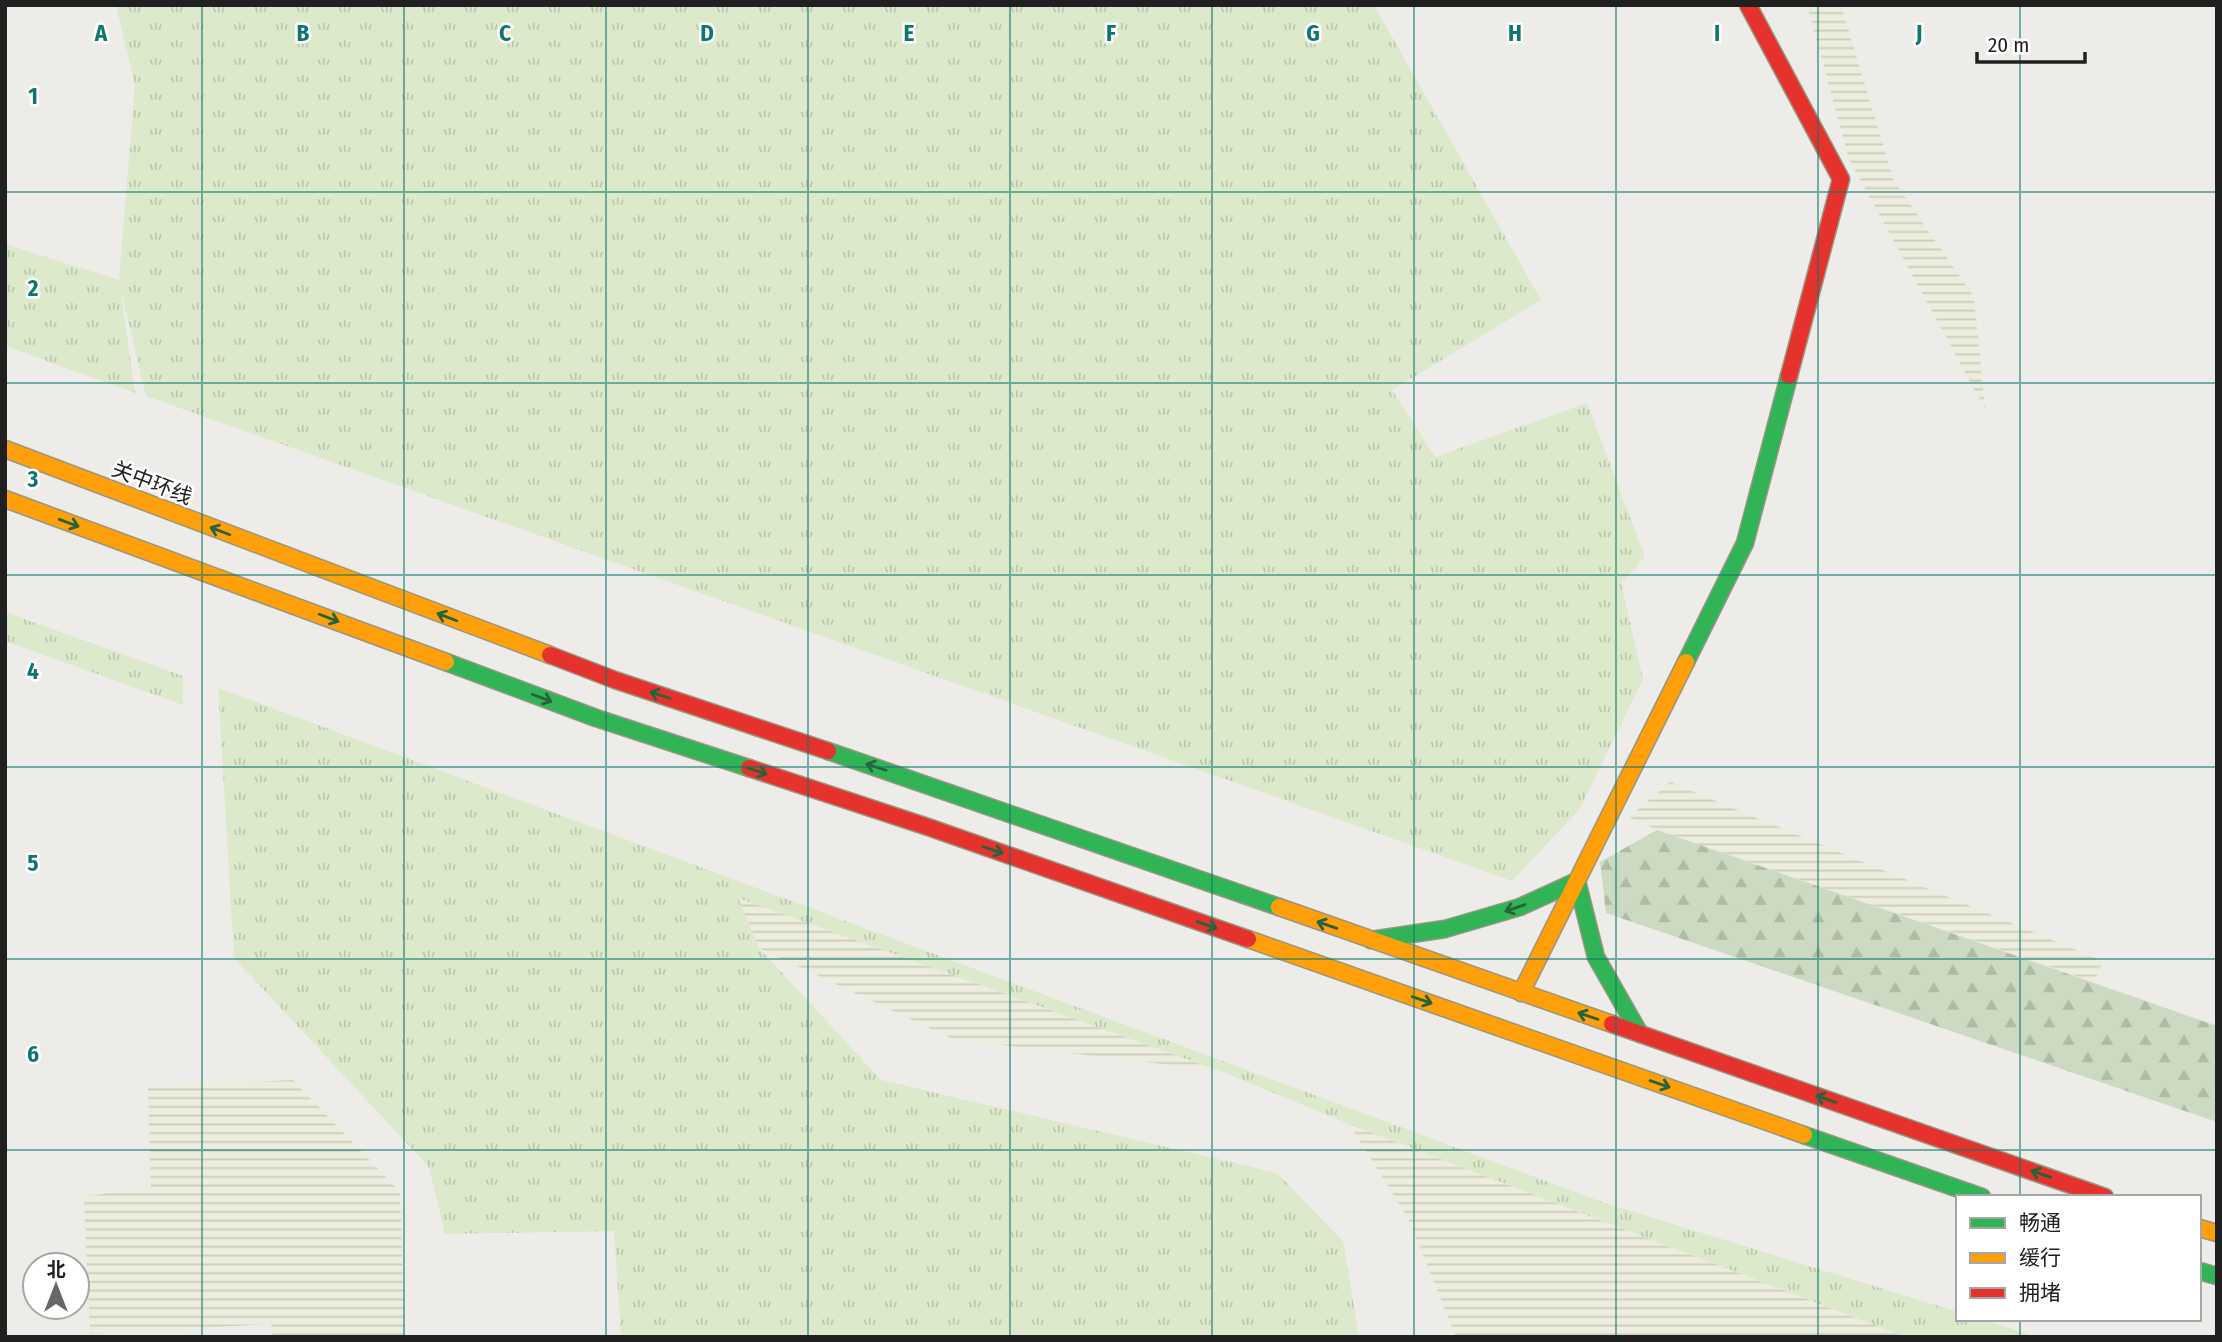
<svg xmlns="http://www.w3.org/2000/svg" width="2222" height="1342" viewBox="0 0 2222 1342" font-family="'Fira Sans Condensed','Noto Sans SC',sans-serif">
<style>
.farmland{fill:url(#farmland-rules)}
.grass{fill:url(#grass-tufts)}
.forest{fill:url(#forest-firs)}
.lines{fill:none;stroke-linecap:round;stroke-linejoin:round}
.fast-casing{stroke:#979682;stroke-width:19}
.slow-casing{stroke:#979682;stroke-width:19}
.jam-casing{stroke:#979682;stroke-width:19}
.fast{stroke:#30b455;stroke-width:16}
.slow{stroke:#ff9f0a;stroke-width:16}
.jam{stroke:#e5322d;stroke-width:16}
.oneway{stroke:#276338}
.grid{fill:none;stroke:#0f766e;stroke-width:2;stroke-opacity:0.55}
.labels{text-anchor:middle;stroke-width:5;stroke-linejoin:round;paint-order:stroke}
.street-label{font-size:21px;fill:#202020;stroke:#fff}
.grid-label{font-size:23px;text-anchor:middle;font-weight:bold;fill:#0f766e;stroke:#fff;stroke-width:5;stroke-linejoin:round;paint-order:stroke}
</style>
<defs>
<pattern id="farmland-rules" width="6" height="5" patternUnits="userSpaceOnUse" patternTransform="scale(1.75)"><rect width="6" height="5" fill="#ededdd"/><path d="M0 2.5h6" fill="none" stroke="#cbcbbd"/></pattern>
<pattern id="grass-tufts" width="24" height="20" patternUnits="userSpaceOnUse" patternTransform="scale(1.75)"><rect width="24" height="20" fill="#dce9ca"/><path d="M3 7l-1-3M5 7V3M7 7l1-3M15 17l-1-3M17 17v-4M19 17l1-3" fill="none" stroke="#bcc8ad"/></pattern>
<pattern id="forest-firs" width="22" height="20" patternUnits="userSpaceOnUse" patternTransform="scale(1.75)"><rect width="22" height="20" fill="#cbdac0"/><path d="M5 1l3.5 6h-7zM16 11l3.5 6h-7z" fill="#aebba5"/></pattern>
</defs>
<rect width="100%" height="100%" fill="#eeece9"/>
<g class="farmland">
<polygon points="1807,5 1841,5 1894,181 1974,297 1985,409 1849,159"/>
<polygon points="1670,782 2103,961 2094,982 1657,830 1629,817"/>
<polygon points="737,897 1220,1071 953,1039 759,948"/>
<polygon points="293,1080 400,1192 405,1337 273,1337 271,1324 90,1334 84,1196 151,1189 148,1087"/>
<polygon points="1349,1124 1906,1337 1456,1337 1408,1218"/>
</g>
<g class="grass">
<polygon points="116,5 1374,5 1541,300 1392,390 1435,457 1587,403 1645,557 1621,583 1643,679 1579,810 1512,881 146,396 121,292 135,393 5,346 5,244 119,280 135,85"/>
<polygon points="5,612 183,676 183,705 5,641"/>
<polygon points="218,688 1605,1203 1958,1312 1958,1319 1981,1319 2038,1337 1906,1337 1349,1124 1220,1071 738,898 759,948 881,1080 1277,1173 1343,1241 1359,1337 621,1337 614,1231 445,1234 429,1167 234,958"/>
</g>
<polygon class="forest" points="1657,830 2217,1026 2217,1122 1606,913 1600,862"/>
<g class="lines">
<g class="fast-casing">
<g id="fast">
<polyline points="446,662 596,718 749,768"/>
<polyline points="1686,662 1745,543 1789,376"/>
<polyline points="828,751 1279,907"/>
<polyline points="1371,940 1445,929 1520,907 1577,881 1596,957 1640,1034"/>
<polyline points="1804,1135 1982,1197"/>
<polyline points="2199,1271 2217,1276"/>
</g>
</g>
<g class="slow-casing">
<g id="slow">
<polyline points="5,449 550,655"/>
<polyline points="5,499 446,662"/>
<polyline points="1279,907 1612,1024"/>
<polyline points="1248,939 1804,1135"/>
<polyline points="1521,993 1686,662"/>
<polyline points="2199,1228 2217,1233"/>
</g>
</g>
<g class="jam-casing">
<g id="jam">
<polyline points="1748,5 1841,179 1789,376"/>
<polyline points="550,655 615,680 828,751"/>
<polyline points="749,768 928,827 1248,939"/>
<polyline points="1612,1024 2105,1197"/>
</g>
</g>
<use href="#fast" class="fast"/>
<use href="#slow" class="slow"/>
<use href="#jam" class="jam"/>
</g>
<defs><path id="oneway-shaft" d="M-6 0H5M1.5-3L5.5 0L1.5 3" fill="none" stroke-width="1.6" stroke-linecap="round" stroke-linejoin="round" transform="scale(1.75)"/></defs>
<g class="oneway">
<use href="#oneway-shaft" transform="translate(69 523) rotate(20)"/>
<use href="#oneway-shaft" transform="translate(220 531) rotate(-159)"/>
<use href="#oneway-shaft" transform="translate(447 617) rotate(-159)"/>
<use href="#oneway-shaft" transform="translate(329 618) rotate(21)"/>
<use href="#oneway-shaft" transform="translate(660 695) rotate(-162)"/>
<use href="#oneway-shaft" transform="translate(542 698) rotate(21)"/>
<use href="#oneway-shaft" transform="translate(876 767) rotate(-162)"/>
<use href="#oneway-shaft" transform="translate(757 771) rotate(18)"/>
<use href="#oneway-shaft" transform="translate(993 850) rotate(19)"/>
<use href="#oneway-shaft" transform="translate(1515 908) rotate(161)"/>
<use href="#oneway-shaft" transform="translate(1207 925) rotate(19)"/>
<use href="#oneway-shaft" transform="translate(1327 925) rotate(-161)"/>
<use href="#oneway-shaft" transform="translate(1422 1000) rotate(19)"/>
<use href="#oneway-shaft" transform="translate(1588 1016) rotate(-161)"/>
<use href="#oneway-shaft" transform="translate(1660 1084) rotate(19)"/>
<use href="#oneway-shaft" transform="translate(1826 1099) rotate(-161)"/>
<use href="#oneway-shaft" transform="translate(2041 1174) rotate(-161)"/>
</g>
<path class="grid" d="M202,5v1332M404,5v1332M606,5v1332M808,5v1332M1010,5v1332M1212,5v1332M1414,5v1332M1616,5v1332M1818,5v1332M2020,5v1192M5,192h2212M5,383h2212M5,575h2212M5,767h2212M5,959h2212M5,1150h2212M2020,1319v18"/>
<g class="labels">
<g class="street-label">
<text transform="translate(152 483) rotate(21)" y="7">关中环线</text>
</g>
</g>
<g class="grid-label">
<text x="101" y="41">A</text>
<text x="303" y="41">B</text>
<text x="505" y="41">C</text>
<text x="707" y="41">D</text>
<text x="909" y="41">E</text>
<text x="1111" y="41">F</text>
<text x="1313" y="41">G</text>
<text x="1515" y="41">H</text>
<text x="1717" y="41">I</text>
<text x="1919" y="41">J</text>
<text x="33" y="104">1</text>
<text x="33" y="296">2</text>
<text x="33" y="487">3</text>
<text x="33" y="679">4</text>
<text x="33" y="871">5</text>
<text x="33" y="1062">6</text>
</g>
<rect width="2222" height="1342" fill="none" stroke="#202020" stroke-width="14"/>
<rect x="1956" y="1195" width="245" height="126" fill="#ffffff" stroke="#a6a6a6" stroke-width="2"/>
<rect x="1970" y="1218" width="35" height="10" fill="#30b455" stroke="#a6a6a6" stroke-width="2"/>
<text x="2019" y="1230" font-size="21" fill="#202020">畅通</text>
<rect x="1970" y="1253" width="35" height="10" fill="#ff9f0a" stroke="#a6a6a6" stroke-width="2"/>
<text x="2019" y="1265" font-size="21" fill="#202020">缓行</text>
<rect x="1970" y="1288" width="35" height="10" fill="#e5322d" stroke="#a6a6a6" stroke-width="2"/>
<text x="2019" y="1300" font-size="21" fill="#202020">拥堵</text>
<g transform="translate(56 1286)"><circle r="33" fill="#ffffff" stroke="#a6a6a6" stroke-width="2"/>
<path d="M0-5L12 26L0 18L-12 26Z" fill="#686766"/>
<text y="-10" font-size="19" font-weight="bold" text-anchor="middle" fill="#202020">北</text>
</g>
<path d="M1977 52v10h108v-10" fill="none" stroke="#202020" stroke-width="3.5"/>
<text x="1988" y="52" font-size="21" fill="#202020" stroke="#ffffff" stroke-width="5" paint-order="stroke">20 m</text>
</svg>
